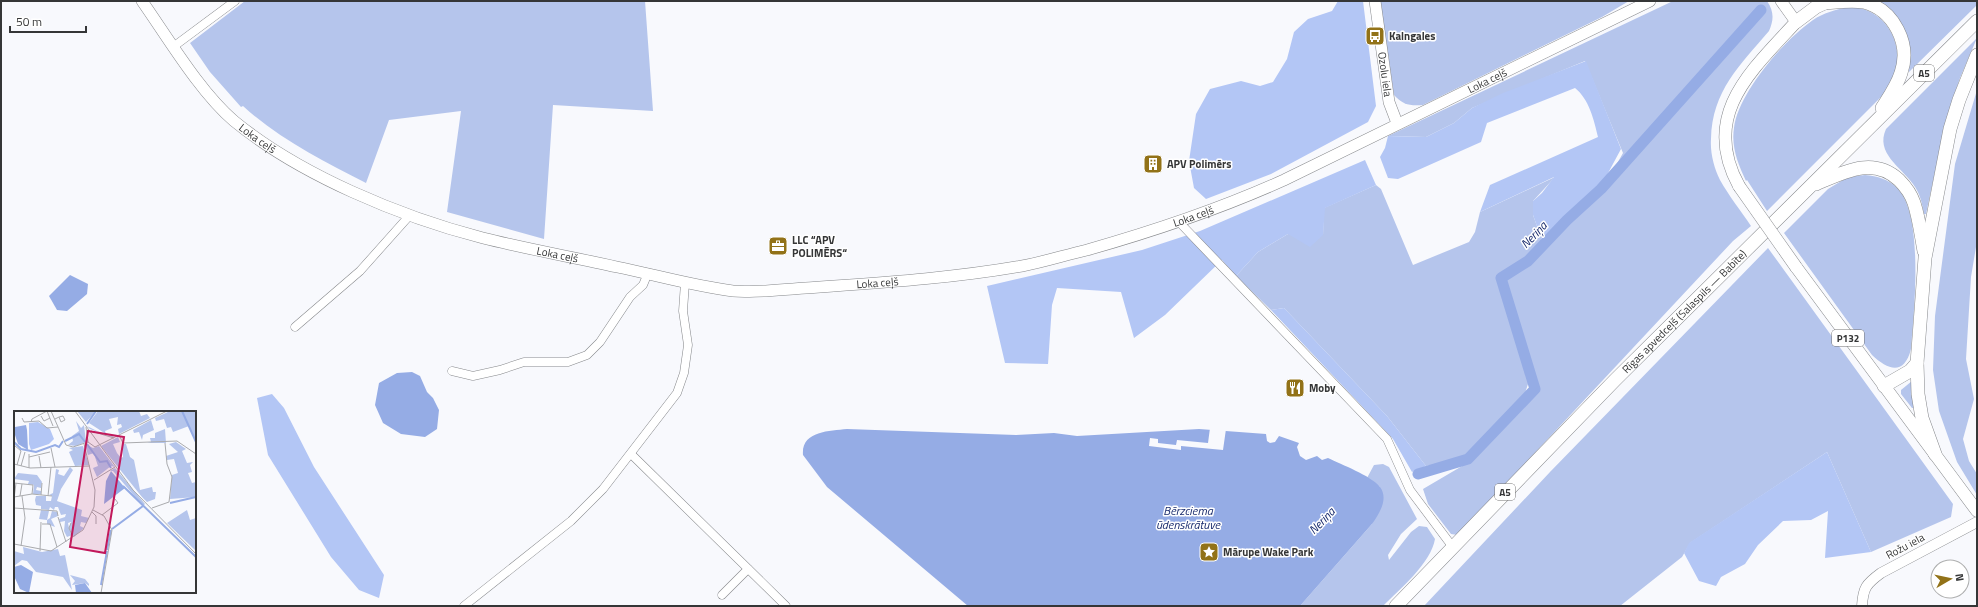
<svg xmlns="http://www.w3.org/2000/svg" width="1978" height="607" viewBox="0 0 1978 607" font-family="'Titillium Web',sans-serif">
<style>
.green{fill:#b5c5ec}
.forest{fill:#b3c6f5}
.water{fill:#95ace5}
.pier{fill:#f8f9fd}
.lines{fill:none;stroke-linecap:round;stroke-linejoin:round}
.canal{stroke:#95ace5;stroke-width:11}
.minor-casing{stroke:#86888b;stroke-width:9}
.tertiary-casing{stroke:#86888b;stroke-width:11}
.secondary-casing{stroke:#86888b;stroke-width:12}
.primary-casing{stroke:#86888b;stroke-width:13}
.trunk-casing{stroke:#86888b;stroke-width:14}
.minor{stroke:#fff;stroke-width:8}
.tertiary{stroke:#fff;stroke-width:10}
.secondary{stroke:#fff;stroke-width:11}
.primary{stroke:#fff;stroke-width:12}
.trunk{stroke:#fff;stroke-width:13}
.primary-bridge-casing{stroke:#86888b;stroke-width:13;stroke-linecap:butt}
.primary-bridge{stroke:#fff;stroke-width:12}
.labels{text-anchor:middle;stroke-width:3;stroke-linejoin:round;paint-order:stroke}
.shield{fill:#fff;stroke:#727273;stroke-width:1}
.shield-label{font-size:10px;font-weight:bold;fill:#353637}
.poi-label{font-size:11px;font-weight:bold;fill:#353637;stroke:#fff;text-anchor:start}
.street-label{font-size:11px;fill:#353637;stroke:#fff}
.water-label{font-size:12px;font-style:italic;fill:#192b6d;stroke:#fff}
.inset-river{fill:none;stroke:#95ace5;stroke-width:2}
.inset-road{fill:none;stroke:#aaabae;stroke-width:1}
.view{fill:#c2185b;fill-opacity:0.15;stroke:#c2185b;stroke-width:2}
.inset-edge{fill:none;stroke:#353637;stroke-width:2}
</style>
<rect width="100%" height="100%" fill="#f8f9fd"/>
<g class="green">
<path d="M245,1h400l8,110 -100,-6 -9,134 -97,-27 14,-101 -72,9 -23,63c-43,-22 -87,-44 -123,-77l-2,1 -31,-35 -20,-29z"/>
<path d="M1380,1h249l-27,16 -179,88c-13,1 -20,0 -29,-10z"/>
<path d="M1673,1h94c7,10 7,19 2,30 -29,34 -57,60 -58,108 -1,14 3,29 9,41 9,16 21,31 31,46l-18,15 -275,294 -7,-1 -23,-30 -5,-15 46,-27 68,-72 -30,-103v-8l22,-16 39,-41 33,-30 22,-39 -38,-92 -113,47 -18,15 -28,14 -38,-1z"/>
<polygon points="1878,1 1977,1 1977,5 1909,72 1910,50"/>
<path d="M1847,7c32,-1 54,27 50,58 -2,10 -8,20 -13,29l-117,117 -20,-31 -1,1c-8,-17 -15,-34 -12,-53 4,-35 50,-88 79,-108 10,-7 23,-10 34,-13z"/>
<path d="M1977,38l-17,40 -14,42 -20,94h-2c-2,-11 -4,-21 -11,-30 -12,-17 -38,-31 -27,-55z"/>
<polygon points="1977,90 1977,241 1971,277 1966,359 1974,399 1963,439 1969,461 1977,474 1977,495 1957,462 1939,411 1933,370 1935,316 1955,164"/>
<path d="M1865,175c12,1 24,4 33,14 26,28 16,123 13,160 -7,27 -23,21 -39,6l-88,-122 44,-44 20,-12z"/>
<polygon points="1555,177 1533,201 1533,215 1543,243 1528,260 1501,277 1500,280 1529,381 1524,396 1464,459 1426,466 1387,416 1284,308 1271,310 1236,276 1258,252 1288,234 1323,235 1324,208 1376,185 1381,189 1413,265 1469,242 1475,232 1480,212"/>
<polygon points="1768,248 1953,504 1951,517 1871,552 1827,452 1690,543 1682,557 1620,606 1424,606 1550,472"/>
<polygon points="1912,381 1914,408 1912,408 1901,394 1901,390"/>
<path d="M1383,464l6,3 28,52 -16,15 -13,21 1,5 22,-28 8,-6 8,1 8,12c-4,24 -35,50 -52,67h-83l72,-82 8,-37 -13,-9 7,-13z"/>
</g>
<g class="forest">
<polygon points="1338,1 1363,1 1376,106 1368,122 1271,174 1206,199 1194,188 1189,161 1196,114 1210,89 1241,81 1260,86 1273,82 1287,59 1294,32 1308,19 1332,11"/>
<path d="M1586,61l35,88 -21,39 -38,34 -19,21 -10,-28v-14l9,-8 12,-16 -74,35 10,-27 108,-48c-4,-17 -9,-38 -23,-49l-88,35 -6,19 -83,37 -10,-1 -8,-21 5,-9 3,-12 38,1 28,-14 18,-15 31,-15z"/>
<polygon points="1365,160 1376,185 1325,208 1323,235 1310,247 1288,234 1258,252 1236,276 1222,260 1165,315 1134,338 1121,292 1057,288 1052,305 1048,364 1005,363 987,286 1142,250 1200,231"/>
<polygon points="1284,308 1387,416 1426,466 1412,472 1393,439 1271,310"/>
<polygon points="272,394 284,408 314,467 384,575 379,598 359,590 331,557 268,455 257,398"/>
<polygon points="1827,452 1871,552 1825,558 1828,511 1811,520 1783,521 1758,545 1745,564 1721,577 1716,586 1699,581 1684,553 1689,543"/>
</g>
<g class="water">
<polygon points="70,275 88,284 87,294 67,311 57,310 49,296"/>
<polygon points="412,372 420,376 427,392 433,398 439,410 437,429 425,437 401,434 383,423 375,405 379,383 397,373"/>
<path d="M847,429l169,6 38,-2 23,3 122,-7 67,5 1,7 3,2 5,-1 4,-6 20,7 -2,4 3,9 6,4 11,-4 5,4 6,-2c14,7 42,17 52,29 9,12 -1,27 -8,37l-72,82h-332l-141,-119 -24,-32c-2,-24 26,-24 44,-26z"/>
</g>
<polygon class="pier" points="1210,428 1226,429 1223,450 1181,446 1181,450 1149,446 1150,438 1158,439 1158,443 1176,445 1177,440 1208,443"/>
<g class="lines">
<polyline class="canal" points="1418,474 1468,459 1535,389 1501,278 1528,261 1567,220 1601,189 1761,10"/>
<g class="minor-casing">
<g id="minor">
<polyline points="173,47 235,1"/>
<polyline points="1179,222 1387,439 1410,490 1452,546"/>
<polyline points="295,327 360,271 410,215"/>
<polyline points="452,371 473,376 500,370 524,362 568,362 587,355 600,342 630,297 643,285 648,273"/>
<polyline points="631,454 786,606"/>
<polyline points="722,595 748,569"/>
<polyline points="464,606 571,521 603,489 677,393 684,373 688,345 683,311 685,283"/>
</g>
</g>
<g class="tertiary-casing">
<path id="tertiary" d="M1862,606c1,-18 4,-22 19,-33l96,-51"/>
</g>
<g class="secondary-casing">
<g id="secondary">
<path id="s1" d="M142,1c26,37 58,91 92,120 66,54 167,96 249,117 44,11 89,19 134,29 39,8 77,19 116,24 11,1 22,0 33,0 85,-7 171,-10 256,-25 22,-4 43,-11 65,-16 67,-19 133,-41 197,-70l366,-179"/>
<path id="s2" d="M1375,1l14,101 8,21"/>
<polyline points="1781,1 1796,22"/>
</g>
</g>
<g class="primary-casing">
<g id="primary">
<path d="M1739,186c-39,-71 12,-115 57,-164"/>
<polyline points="1796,267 1977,511"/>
</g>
</g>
<g class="trunk-casing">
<g id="trunk">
<path d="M1824,3c12,-1 27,-3 40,-1 30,8 47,42 37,71 -4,13 -12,24 -19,35"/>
<polyline points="1796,22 1816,7 1829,1"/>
<path d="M1816,184c28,-12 57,-28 83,-4 6,6 12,14 15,23 5,15 7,32 10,48"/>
<polyline points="1884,386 1910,371 1917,363"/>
<polyline points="1935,454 1922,418 1918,394 1917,363 1925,258 1950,129 1959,100 1977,55"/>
<path id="s3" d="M1396,606l219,-226 362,-359"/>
</g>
</g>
<use href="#minor" class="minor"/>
<use href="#tertiary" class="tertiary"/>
<use href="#secondary" class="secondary"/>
<use href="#primary" class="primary"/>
<use href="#trunk" class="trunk"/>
<g class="primary-bridge-casing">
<polyline id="primary-bridge" points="1739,186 1796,267"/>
</g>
<use href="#primary-bridge" class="primary-bridge"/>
</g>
<defs>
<g id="bus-square" transform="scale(1)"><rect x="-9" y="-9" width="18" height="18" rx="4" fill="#927218" stroke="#fff"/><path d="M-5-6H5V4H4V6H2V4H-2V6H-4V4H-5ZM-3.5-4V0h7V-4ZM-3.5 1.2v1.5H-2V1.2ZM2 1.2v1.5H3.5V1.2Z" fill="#fff"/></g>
<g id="building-square" transform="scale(1)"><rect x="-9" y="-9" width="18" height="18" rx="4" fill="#927218" stroke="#fff"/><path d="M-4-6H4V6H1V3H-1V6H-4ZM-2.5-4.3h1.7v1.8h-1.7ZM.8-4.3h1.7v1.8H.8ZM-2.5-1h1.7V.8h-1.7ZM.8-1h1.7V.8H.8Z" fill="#fff"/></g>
<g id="office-square" transform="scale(1)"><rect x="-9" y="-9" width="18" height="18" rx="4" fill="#927218" stroke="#fff"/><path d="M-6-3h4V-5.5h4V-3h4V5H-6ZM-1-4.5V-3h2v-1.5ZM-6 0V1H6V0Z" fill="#fff"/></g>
<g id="restaurant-square" transform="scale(1)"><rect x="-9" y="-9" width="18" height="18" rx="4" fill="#927218" stroke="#fff"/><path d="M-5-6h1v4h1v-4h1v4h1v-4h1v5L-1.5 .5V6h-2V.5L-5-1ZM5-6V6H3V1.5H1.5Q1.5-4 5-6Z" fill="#fff"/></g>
<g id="sight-square" transform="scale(1)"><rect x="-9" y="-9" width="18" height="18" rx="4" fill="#927218" stroke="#fff"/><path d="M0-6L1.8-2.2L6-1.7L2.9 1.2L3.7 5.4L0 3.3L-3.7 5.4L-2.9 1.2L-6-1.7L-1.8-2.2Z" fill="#fff"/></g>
</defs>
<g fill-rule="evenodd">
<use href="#bus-square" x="1375" y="36"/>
<use href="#building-square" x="1153" y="164"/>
<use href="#office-square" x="778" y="246"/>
<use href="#restaurant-square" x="1295" y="388"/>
<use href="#sight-square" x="1209" y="552"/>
</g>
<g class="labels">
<g class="shield">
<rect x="1914" y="65" width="20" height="16" rx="3"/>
<rect x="1832" y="330" width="32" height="16" rx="3"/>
<rect x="1495" y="484" width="20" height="16" rx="3"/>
</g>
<g class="shield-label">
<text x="1924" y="77">A5</text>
<text x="1848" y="342">P132</text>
<text x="1505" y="496">A5</text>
</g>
<g class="poi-label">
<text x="1389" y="40">Kalngales</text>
<text x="1167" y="168">APV Polimērs</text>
<text x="792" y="244">LLC “APV<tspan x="792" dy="13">POLIMĒRS“</tspan></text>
<text x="1309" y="392">Moby</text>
<text x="1223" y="556">Mārupe Wake Park</text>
</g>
<g class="street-label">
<text dy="4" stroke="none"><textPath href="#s2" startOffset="74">Ozolu iela</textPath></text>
<text dy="4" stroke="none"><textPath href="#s1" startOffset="1477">Loka ceļš</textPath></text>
<text dy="4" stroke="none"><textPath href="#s1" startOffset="181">Loka ceļš</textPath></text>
<text dy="4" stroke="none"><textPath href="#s1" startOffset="1153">Loka ceļš</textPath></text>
<text dy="4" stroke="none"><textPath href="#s1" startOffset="505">Loka ceļš</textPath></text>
<text dy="4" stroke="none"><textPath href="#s1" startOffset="829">Loka ceļš</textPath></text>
<text dy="4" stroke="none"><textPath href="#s3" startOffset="412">Rīgas apvedceļš (Salaspils — Babīte)</textPath></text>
<text transform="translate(1905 546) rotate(-28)" y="4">Rožu iela</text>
</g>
<g class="water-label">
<text transform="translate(1534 235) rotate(-46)" y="4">Neriņa</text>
<text x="1188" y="515">Bērzciema<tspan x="1188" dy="14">ūdenskrātuve</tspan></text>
<text transform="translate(1322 521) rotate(-46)" y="4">Neriņa</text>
</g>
</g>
<g transform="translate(14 411)">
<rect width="182" height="182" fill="#f8f9fd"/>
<path d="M63,0h19l-10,11zM84,0h41l2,5 6,-2 3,4 -31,16 -1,-5 4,-2 -1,-3 -4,1 1,-8 -9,2 3,9 -7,3 1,3 11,1 -5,2 -22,-8 -3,-3 12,6 7,2 -17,-11zM156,0h26v32l-7,-17 -16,6 -2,-5 -4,1 -3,-9 -8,2 -1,-3zM137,9l3,10 -11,5 -1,5 -3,-8 -5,1 -1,-3zM62,10l5,7 3,-3 2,17 -10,4 -8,-1 5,-4 -1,-5 7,-5zM151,18l1,14h-19l4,-1 -1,-4h5v-5zM104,26l2,5 -7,2 4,9 4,5 2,-1 -1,-13h4l4,13 4,3 6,30 12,-3 1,5h3l-1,7 -8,3 -5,-5 -41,-51zM162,31l10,7 -4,2 5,12 6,-1 -3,3 2,7 -4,1 4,10 4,-1v15l-26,2 2,-24 6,-2 -4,-14 -7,1 -1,-4 12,-4 -9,-8zM71,33l8,4 6,-2 16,21 -4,-1 -14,11 -4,-9 5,-2 -3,-9 3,1 -4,-5 -6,2 3,12zM69,35l6,19 -14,1 -6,-14 4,-2 -4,-2zM56,56l3,3 -12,19 -4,12 25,9 -1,6 8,2 -3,5 -5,-1 -1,4 4,2 -10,9 -5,-9 2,-6 -3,1 1,5 3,7 -5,2 -3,-6 1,-10 -5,1 -1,-3 6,-2 1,-3 -5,1 -3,-8h-3l-1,3 -4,-3 -1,3 -8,-1v-3l-5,-1 -1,-5 1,-4h10v5h5l1,-5 -3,-1 4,-2 3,-24 3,1 -1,4 6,2zM101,57l30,36 -2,2 -30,-35h-3zM4,62l19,2 5,7 -1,6 -4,-1 -1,3 5,1v3h-8l1,-9 -6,-1 1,-3 -15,-2zM27,99l8,1 -2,9 3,-2 2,-7 5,1 1,4 -7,3 4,8 -8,-3v-4l-8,-1zM173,99l3,10 6,-2v33l-29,-28zM9,136l19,5 16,-3 2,7 5,-1 7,35 -9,-13 -27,-5 -9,-11 -5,-1 -8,6v-15l10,3zM56,164l15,4 4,5v2l-4,-3 -13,2 3,-4z" fill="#b5c5ec"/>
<path d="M24,11l12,7 4,10 -5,5 -18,6 -2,-6v-21z" fill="#b3c6f5"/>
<path d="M12,14l1,5 1,20 -10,-6 -3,-9v-8zM97,60l14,17 -21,16 2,-23zM7,154l12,7 -4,21 -9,-4 -6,-13v-9zM71,172l7,10h-16l-1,-8z" fill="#95ace5"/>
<path class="inset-river" d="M168,0l14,31M73,13l9,-13M51,30l14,-7 6,8M0,31l7,7 15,3 19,-7 4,2 4,-6M73,33l13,18 7,-1 4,7M109,75l73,71M156,92l26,-6M98,118l31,-23M93,139l4,-20M87,174l6,-34"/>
<path class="inset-road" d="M33,0l6,15M37,0l15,34 7,2 15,-5 7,5 72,-36M61,0l58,79 63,64M27,5l3,5 6,-3M8,7l2,4 15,-1 8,7 11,-1M41,8l4,-2 4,-1 2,4 -4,2 -2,-5M17,11l1,-3 15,-8M72,16l2,15M77,20l23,7M105,24l4,8 54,-2 19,13M0,34l7,6 -4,14M37,37l4,19M15,43v14M25,45l2,12M15,46l21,-5M0,53l16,4 60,-2M7,55l4,-14M80,69l21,-13M0,72l19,2 -1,9M27,84l1,-12M6,85l2,-12M34,85l3,-29M0,86l18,-3 20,2M0,88l2,-16M0,97l43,3 1,5M138,97l17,-6 3,-25 -5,-13 -2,-21M79,99l11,6 8,14 -11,63M78,101l4,4v8M88,104l16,-12 -3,-4M44,106l8,25M57,112l-2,5 4,9M28,113h8l7,23M0,133l37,7 32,-21 11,-23 1,-17 -11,-46M7,135l4,-28 -3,-22M26,140l1,-29"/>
<path class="view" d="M74,20l36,6 -19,116 -35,-6z"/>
<rect width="182" height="182" class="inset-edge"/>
</g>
<rect width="1978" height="607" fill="none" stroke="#353637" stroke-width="4"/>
<g transform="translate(1950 579) rotate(81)"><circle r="19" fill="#ffffff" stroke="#aeafaf"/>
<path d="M0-3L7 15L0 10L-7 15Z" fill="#927218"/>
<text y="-6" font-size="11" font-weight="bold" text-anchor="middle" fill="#353637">N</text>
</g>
<path d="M10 26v6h76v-6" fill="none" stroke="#353637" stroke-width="2"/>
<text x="16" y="26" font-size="12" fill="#353637" stroke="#ffffff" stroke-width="3" paint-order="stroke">50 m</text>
</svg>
